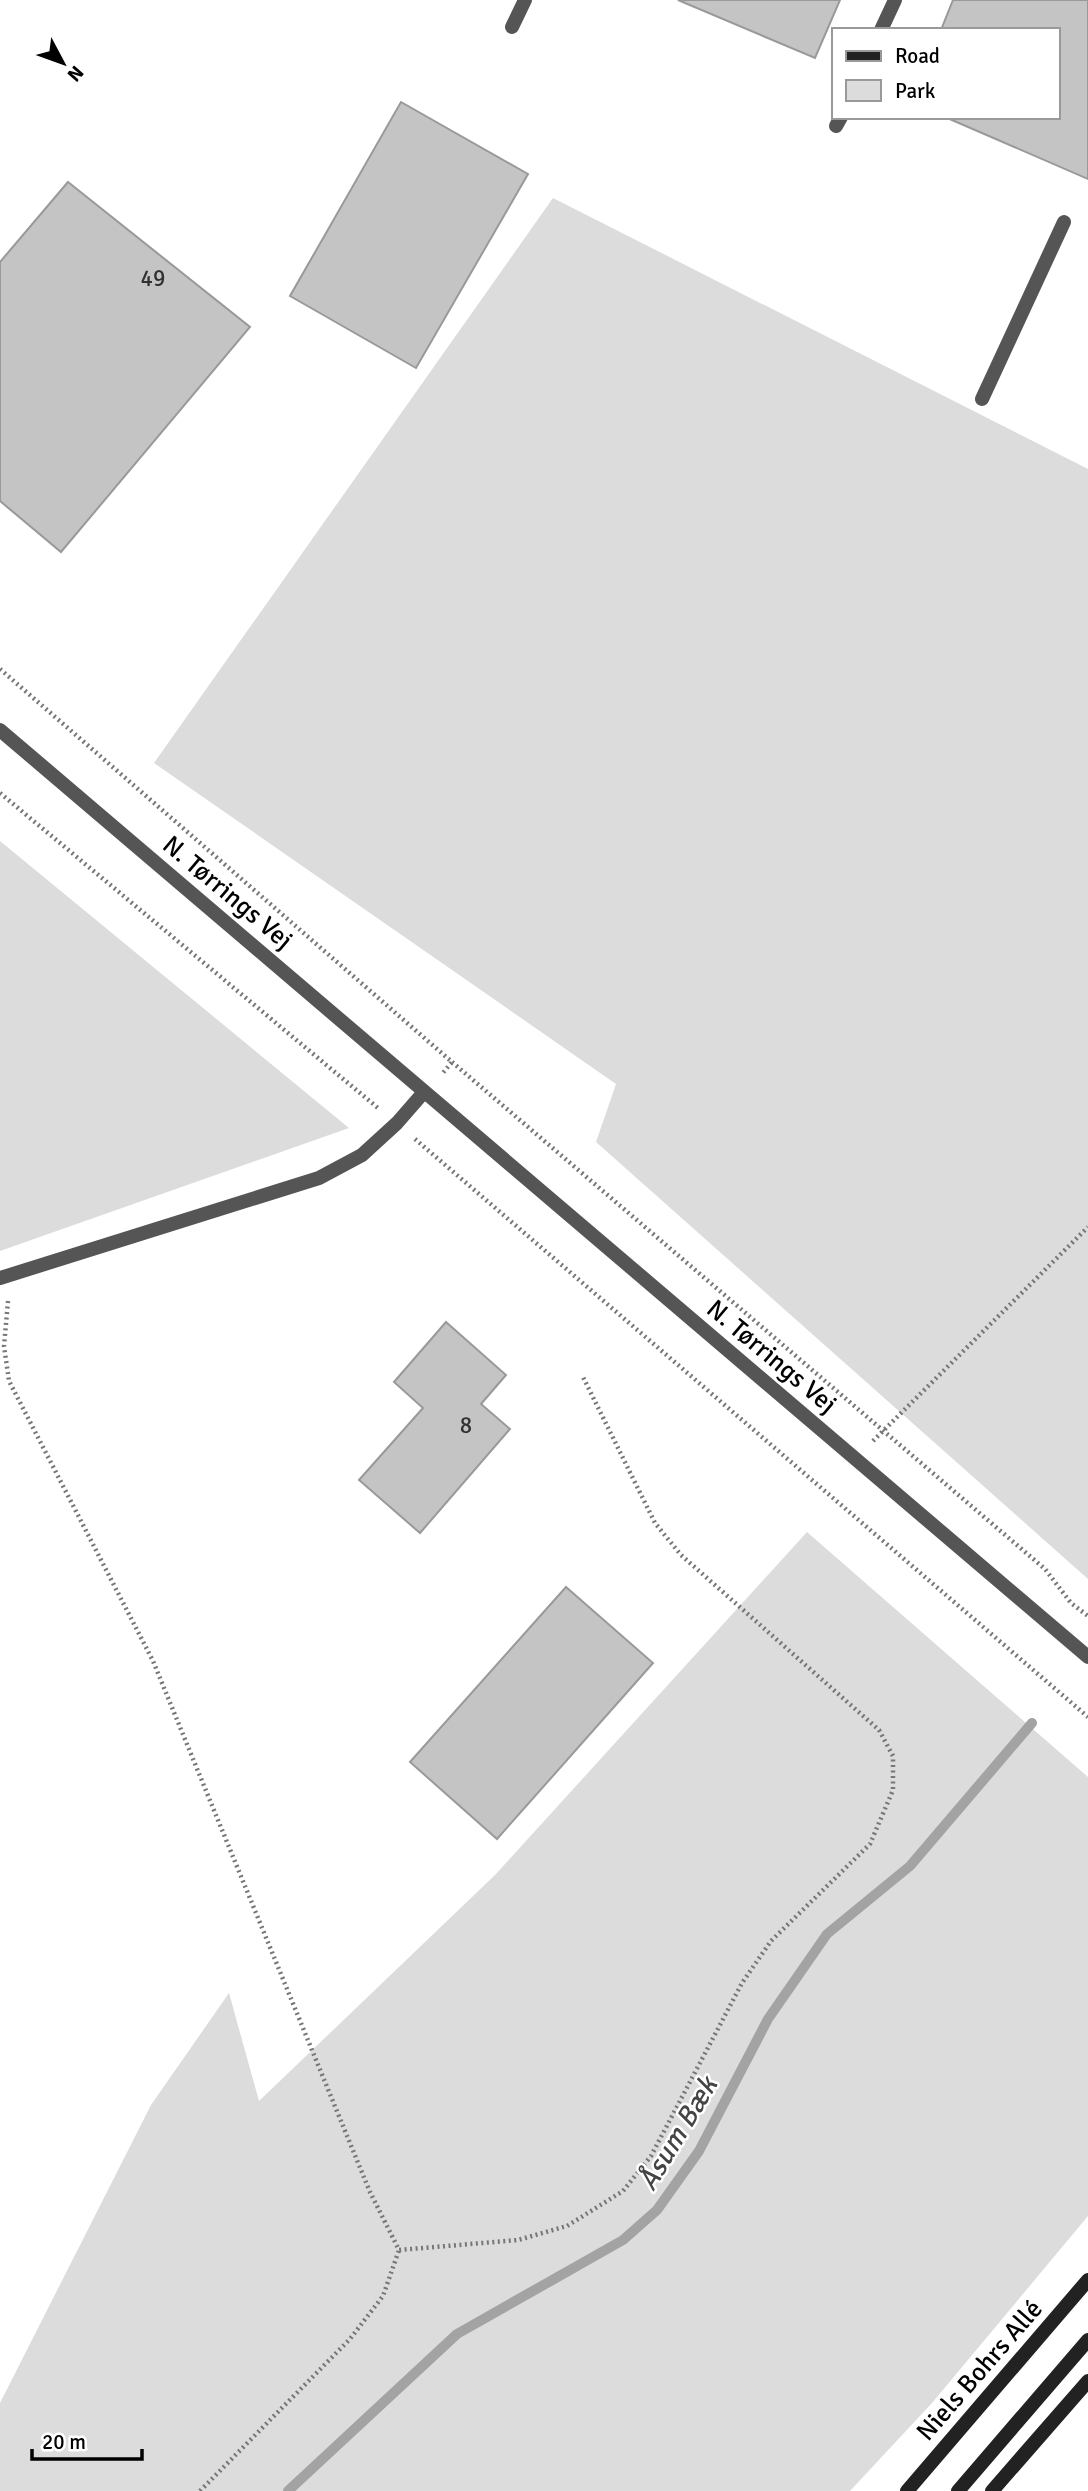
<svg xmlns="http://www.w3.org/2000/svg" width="1088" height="2491" viewBox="0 0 1088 2491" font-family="Signika,sans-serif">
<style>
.green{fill:#dcdcdc}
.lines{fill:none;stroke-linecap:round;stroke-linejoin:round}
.stream{stroke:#a3a3a3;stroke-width:10}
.building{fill:#c4c4c4;stroke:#999;stroke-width:2}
.path{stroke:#777;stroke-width:4.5;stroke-dasharray:2 3.5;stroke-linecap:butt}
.lane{stroke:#555;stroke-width:14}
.street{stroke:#555;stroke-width:14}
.secondary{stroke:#222;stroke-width:14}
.labels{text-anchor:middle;stroke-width:5;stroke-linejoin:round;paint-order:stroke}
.number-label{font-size:23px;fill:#313131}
.street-label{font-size:26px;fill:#000;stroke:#fff}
.water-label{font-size:28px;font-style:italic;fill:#444;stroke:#fff}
</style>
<rect width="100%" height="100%" fill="#fff"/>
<g class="green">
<polygon points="553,198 1088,469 1088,1579 596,1142 616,1084 154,763"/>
<polygon points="0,841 349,1128 0,1251"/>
<polygon points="807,1532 1088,1777 1088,2216 932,2403 850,2491 0,2491 0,2403 151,2105 229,1993 259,2101 495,1875"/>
</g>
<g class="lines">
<polyline class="stream" points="288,2491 457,2334 623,2240 657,2210 699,2151 768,2019 827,1934 910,1866 1032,1723"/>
</g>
<g class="building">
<polygon points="678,0 840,0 815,58"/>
<polygon points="953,0 1088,0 1088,179 945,117 1058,117 1058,30 941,30"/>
<polygon points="401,102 528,174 416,368 290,296"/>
<polygon points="68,182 250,327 61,552 0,501 0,262"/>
<polygon points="446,1322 506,1375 481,1404 510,1429 420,1533 359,1480 423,1408 394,1382"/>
<polygon points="566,1587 653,1663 497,1839 410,1762"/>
</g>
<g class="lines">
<g class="path">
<polyline points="0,669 452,1062 442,1074"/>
<polyline points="0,793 378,1108"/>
<polyline points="452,1062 1045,1569 1071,1603 1088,1616"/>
<polyline points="415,1139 1088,1717"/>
<polyline points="8,1301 4,1346 9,1381 153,1661 370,2192 399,2250 518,2240 567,2226 623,2191 651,2156 742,1983 771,1941 870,1844 893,1790 893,1756 879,1730 681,1555 655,1523 583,1377"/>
<polyline points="873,1441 1088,1227"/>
<polyline points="200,2491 350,2339 383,2296 399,2250"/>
</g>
<g class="lane">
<polyline points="512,27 525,0"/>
<polyline points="881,30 895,0"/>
<polyline points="836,126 841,117"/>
<polyline points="982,399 1064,222"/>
</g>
<g class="street">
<polyline points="0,730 1088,1657"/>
<polyline points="0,1278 319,1178 362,1155 397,1123 424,1092"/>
</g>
<g class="secondary">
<polyline points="907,2491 1088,2280"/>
<polyline points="958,2491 1088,2340"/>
<polyline points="992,2491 1088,2381"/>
</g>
</g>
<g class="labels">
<g class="number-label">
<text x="153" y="286">49</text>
<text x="466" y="1433">8</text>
</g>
<g class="street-label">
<text transform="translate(228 892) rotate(40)" y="9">N. Tørrings Vej</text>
<text transform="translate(772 1356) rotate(40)" y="9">N. Tørrings Vej</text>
<text transform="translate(979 2370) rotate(-49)" y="9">Niels Bohrs Allé</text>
</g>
<g class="water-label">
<text transform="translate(677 2133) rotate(-59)" y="10">Åsum Bæk</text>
</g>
</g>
<rect x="832" y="28" width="228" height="91" fill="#ffffff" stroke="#999999" stroke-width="2"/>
<rect x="846" y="51" width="35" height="10" fill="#222222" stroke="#999999" stroke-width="2"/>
<text x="895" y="63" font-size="21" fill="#000000">Road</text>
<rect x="846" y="80" width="35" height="21" fill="#dcdcdc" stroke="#999999" stroke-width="2"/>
<text x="895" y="98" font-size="21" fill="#000000">Park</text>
<g transform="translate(63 63) rotate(131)" stroke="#ffffff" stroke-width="5" paint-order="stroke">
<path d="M0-5L12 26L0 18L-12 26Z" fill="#000000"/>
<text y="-10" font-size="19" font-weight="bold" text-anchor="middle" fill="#000000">N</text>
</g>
<path d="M32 2449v10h110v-10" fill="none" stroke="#000000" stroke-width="3.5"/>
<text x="42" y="2449" font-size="21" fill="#000000" stroke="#ffffff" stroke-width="5" paint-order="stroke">20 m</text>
</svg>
